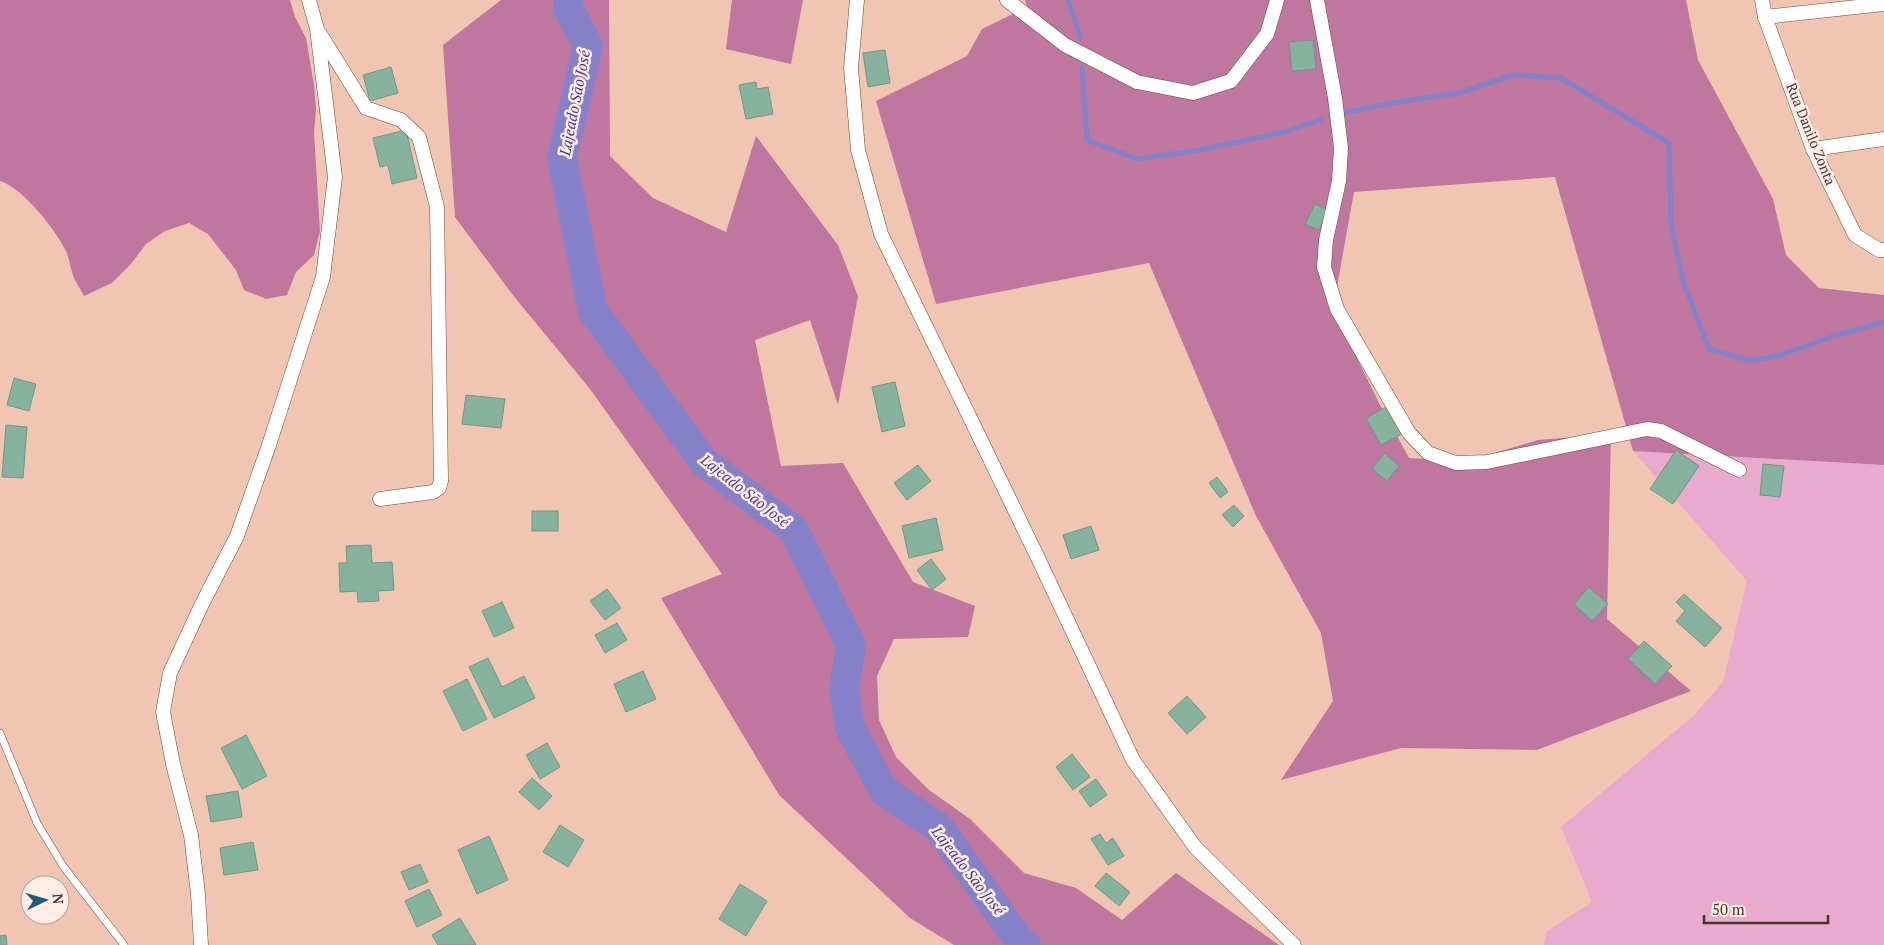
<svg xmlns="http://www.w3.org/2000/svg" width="1884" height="945" viewBox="0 0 1884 945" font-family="'PT Serif',serif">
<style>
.green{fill:#e9abcd}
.forest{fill:#bf769f}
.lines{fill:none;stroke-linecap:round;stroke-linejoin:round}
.stream{stroke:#8581c8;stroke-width:5}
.river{stroke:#8581c8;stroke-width:30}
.building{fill:#86b29e;stroke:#6e9986}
.service-casing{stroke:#6c4938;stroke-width:8}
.minor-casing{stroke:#6c4938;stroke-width:15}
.service{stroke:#fff;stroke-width:7}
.minor{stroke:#fff;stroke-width:14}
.labels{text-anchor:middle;stroke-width:5;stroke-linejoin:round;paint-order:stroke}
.street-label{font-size:14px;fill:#45352d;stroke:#ffede5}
.water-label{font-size:15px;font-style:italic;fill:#463a8f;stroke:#ffede5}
</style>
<rect width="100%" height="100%" fill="#f0c6b2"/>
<polygon class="green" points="1633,451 1884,465 1884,945 1544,945 1547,931 1592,902 1561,827 1694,715 1723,682 1747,581"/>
<g class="forest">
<path d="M0,0h290l5,17 11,21 8,47 2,24 -2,24 6,98 -6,24 -18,17 -9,23 -21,4 -22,-9 -8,-20 -28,-36 -19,-11 -24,8 -19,13 -15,20 -19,19 -28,13c-4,-8 -10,-16 -12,-24 -2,-6 -3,-13 -5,-19 -10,-22 -44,-65 -67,-72z"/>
<polygon points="501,0 609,0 610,156 653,198 726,232 756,136 838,245 858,296 838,405 810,320 755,340 781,466 843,463 913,582 975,606 968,637 894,639 877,676 879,720 896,757 929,790 970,819 1024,873 1076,888 1122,920 1176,873 1279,945 954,945 910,918 779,795 661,598 722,574 590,389 512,294 455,217 443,45"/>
<polygon points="732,0 803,0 791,64 726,49"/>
<polygon points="1025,0 1686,0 1698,60 1773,199 1786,255 1819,288 1884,295 1884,465 1633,451 1555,177 1354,192 1333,309 1379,403 1409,458 1468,461 1538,440 1611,434 1607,619 1691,691 1537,750 1401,748 1281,780 1333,701 1321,633 1256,516 1149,263 936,304 876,101 967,56 982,29 1027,7"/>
</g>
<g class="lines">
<g class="stream">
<polyline points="1068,0 1081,38"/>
<polyline points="1082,68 1087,140 1137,159 1200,150 1284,132 1322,119"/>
<polyline points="1339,114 1398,102 1459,93 1514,75 1561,78 1669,143 1671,224 1683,281 1709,349 1751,361 1781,355 1834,336 1884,322"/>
</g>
<polyline class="river" points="568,0 568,8 588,46 562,158 593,311 704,462 794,530 851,645 844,690 850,728 884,791 940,829 1021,943 1026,945"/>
</g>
<g class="building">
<polygon points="1313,40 1316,69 1292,71 1289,42"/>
<polygon points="885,50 890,83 868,87 863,53"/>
<polygon points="391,67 398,93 370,101 363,75"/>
<polygon points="756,82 757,89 768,87 773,114 746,119 739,85"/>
<polygon points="406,130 417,178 392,184 388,165 380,167 373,138"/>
<polygon points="1315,204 1328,210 1319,230 1305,224"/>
<polygon points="14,378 36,384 29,411 7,405"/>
<polygon points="895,382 905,426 882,432 872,387"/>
<polygon points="466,395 505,399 501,428 462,424"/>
<polygon points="1386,407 1402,434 1381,445 1366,418"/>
<polygon points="6,425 27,427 23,478 2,477"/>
<polygon points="1676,450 1699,466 1673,504 1650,489"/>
<polygon points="1384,453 1399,466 1387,481 1372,469"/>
<polygon points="1763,464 1784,466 1780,497 1760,495"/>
<polygon points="918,465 931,481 907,500 894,483"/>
<polygon points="1217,477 1228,492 1220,498 1209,483"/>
<polygon points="1234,505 1244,516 1233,527 1222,515"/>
<rect x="532" y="511" width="26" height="20"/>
<polygon points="936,518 943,550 909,558 902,526"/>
<polygon points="1091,526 1099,550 1071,559 1063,535"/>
<polygon points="371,545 372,563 392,562 394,590 378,591 379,601 358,602 357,591 340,592 339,563 347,563 346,546"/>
<polygon points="931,559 946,579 932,590 917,570"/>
<polygon points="1589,587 1608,604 1592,621 1574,604"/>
<polygon points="607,589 621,608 605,620 590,601"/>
<polygon points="1684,594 1722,628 1705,647 1676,621 1685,611 1676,602"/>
<polygon points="502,602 514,628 494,637 482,611"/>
<polygon points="617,623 627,640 605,653 595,635"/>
<polygon points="1644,641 1672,666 1655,684 1628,659"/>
<polygon points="488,658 502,687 524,676 535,698 494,718 469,667"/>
<polygon points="643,671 656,699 626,712 614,684"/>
<polygon points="467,679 487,719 463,731 443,691"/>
<polygon points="1187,696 1206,717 1187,734 1168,713"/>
<polygon points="246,735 267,776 242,789 221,748"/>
<polygon points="547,743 560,767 540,779 526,755"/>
<polygon points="1072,754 1090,777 1073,790 1056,767"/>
<polygon points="532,778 552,796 539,810 519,792"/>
<polygon points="1096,779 1107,795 1090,807 1079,791"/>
<polygon points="238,791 242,817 211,822 206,796"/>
<polygon points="560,825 584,840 568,867 543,852"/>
<polygon points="1100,834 1106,843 1113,838 1124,856 1108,865 1091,839"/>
<polygon points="489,836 508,880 477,894 458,850"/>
<polygon points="253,842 258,870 224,875 220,848"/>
<polygon points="420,864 428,882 409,890 401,872"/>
<polygon points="1106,873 1130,892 1119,906 1095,886"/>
<polygon points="740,884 767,901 746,936 719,919"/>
<polygon points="429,889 442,915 417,927 405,901"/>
<polygon points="460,918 476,945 438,945 432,935"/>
<polygon points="6,935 7,945 0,945 0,936"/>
</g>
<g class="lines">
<g class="service-casing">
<polyline id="service" points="0,733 37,823 63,866 124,945"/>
</g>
<g class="minor-casing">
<g id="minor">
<polyline points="857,0 851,68 858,150 881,234 1038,558 1133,760 1195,847 1294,945"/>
<polyline points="1007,0 1065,45 1137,82 1193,93 1231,81 1267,34 1277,0"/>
<polyline points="1317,0 1335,98 1341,148 1339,181 1326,240 1324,267 1337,309 1409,433 1428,453 1456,463 1487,462 1647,429 1661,431 1739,470"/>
<polyline points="1762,0 1765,17 1813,149 1855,235 1879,250 1884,250"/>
<polyline points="1765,17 1884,4"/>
<polyline points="320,34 366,108 401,120 419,137 433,191 437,207 441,481 439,488 433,492 380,499"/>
<polyline points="1813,149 1884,139"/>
<polyline points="201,945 198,894 191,835 173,764 163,712 170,673 202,604 237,536 269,445 323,277 335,177 317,29 309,0"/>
</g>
</g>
<use href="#service" class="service"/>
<use href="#minor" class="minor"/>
</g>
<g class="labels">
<g class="street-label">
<text transform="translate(1811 134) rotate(68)" y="5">Rua Danilo Zonta</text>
</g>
<g class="water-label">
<text transform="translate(575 103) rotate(-79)" y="5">Lajeado São José</text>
<text transform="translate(745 491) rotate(38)" y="5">Lajeado São José</text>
<text transform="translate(968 871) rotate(52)" y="5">Lajeado São José</text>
</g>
</g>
<g transform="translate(45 900) rotate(85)"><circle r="24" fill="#ffede5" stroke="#b5a39b"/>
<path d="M0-4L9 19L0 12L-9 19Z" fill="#1f5e74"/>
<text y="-8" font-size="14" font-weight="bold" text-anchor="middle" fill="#45352d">N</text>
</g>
<path d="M1704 915v8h124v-8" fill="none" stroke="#45352d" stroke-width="2.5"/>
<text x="1712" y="915" font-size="15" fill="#45352d" stroke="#ffede5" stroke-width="4" paint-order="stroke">50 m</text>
</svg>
